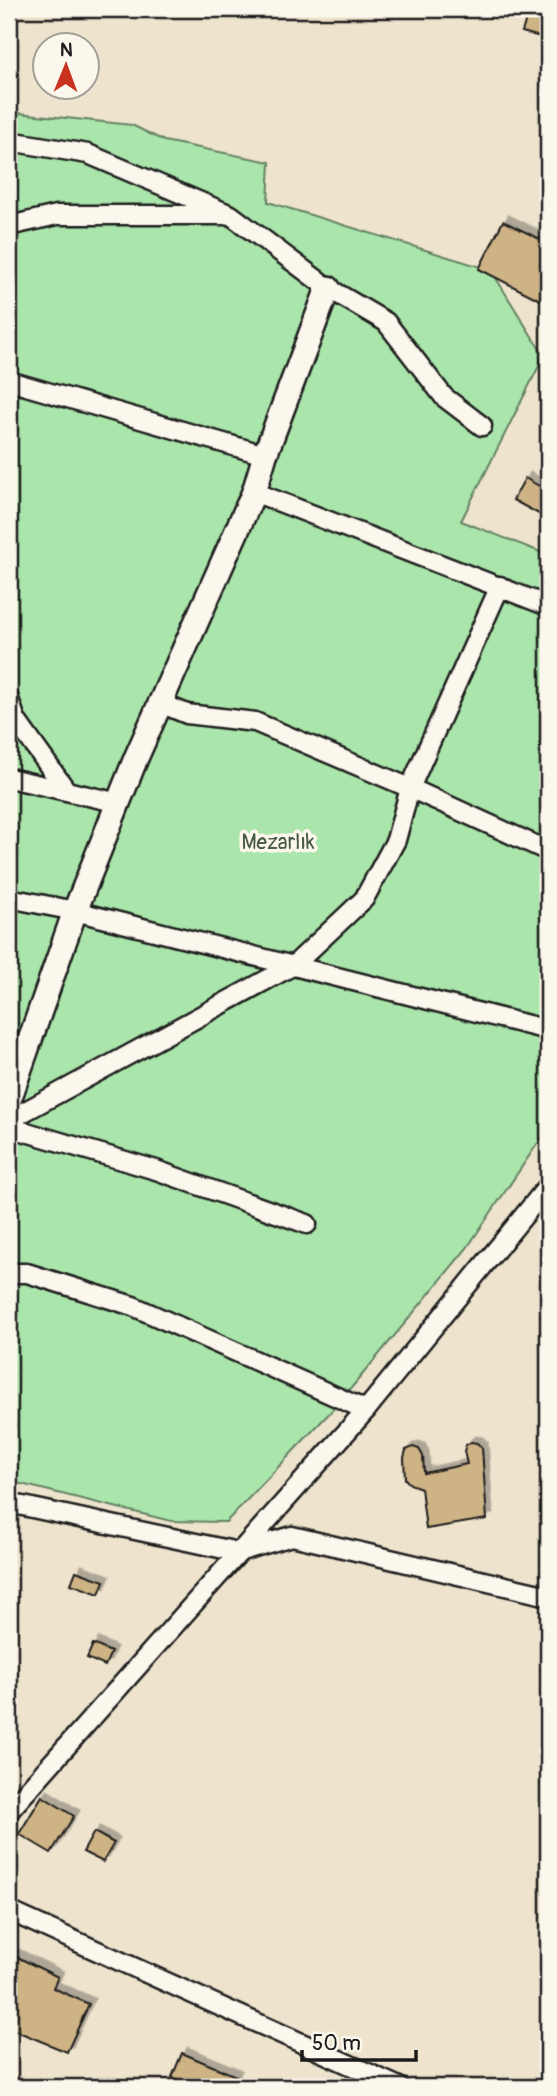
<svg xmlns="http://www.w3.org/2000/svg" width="557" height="2096" viewBox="0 0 557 2096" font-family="Pangolin,sans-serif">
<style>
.green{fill:#aae6ab;stroke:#638164;stroke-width:2}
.building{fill:#ceb384;stroke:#1c1c1c;stroke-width:2;filter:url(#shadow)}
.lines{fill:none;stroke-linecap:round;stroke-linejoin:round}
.street-casing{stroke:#1c1c1c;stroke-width:23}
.secondary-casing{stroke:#1c1c1c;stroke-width:28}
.street{stroke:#fbf7ec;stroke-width:18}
.secondary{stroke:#fbf7ec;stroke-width:23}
.labels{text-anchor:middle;stroke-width:7;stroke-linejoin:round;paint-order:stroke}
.park-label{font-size:21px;fill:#475947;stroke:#fbf7ec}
</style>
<defs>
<filter id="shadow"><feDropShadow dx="5.5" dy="-5.5" stdDeviation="0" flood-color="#0004"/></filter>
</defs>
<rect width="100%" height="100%" fill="#eee3cd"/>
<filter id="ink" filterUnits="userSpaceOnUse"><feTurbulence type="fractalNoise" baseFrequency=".0143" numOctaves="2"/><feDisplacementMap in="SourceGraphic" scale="14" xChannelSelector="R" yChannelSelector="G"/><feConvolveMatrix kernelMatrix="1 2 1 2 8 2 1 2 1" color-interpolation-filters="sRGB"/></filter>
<g filter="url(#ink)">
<polygon class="green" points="9,112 132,125 164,141 270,162 268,202 491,270 544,356 461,521 548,555 548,1128 467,1248 338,1404 226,1522 171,1521 9,1481"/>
<g class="building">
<polygon points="529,9 548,9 548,39 522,32"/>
<polygon points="503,221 548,243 548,304 479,269"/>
<polygon points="525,478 548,491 548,519 513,500"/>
<polygon points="471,1442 477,1443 482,1448 487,1519 426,1529 421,1488 410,1484 405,1479 404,1458 406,1450 413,1447 419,1449 423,1456 424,1473 467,1464 464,1451 466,1445"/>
<polygon points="76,1571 104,1581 99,1594 71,1584"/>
<polygon points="93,1644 111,1652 105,1666 87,1658"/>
<polygon points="42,1796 74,1816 51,1853 19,1834"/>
<polygon points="94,1832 114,1843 103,1862 83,1852"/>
<polygon points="9,1953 58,1977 53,1988 89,2004 67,2052 9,2028"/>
<polygon points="182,2053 236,2076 231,2087 195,2087 172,2077"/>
</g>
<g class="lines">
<g class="street-casing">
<g id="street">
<polyline points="9,141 88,154 231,215 328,288 386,322 444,397 482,426"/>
<polyline points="9,226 57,215 224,215"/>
<polyline points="9,381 265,455"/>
<polyline points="254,492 548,606"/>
<polyline points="9,699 16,720 66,790"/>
<polyline points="160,703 187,714 255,722 410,788 548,851"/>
<polyline points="9,778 119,803"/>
<polyline points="9,898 75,911 548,1030"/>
<polyline points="9,1120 294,965 364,899 396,840 410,788 500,586"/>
<polyline points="9,1127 156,1170 307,1224"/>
<polyline points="9,1273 27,1273 133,1306 366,1410"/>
<polyline points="9,1503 238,1552 292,1536 548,1596"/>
<polyline points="9,1811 366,1410 548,1186"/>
<polyline points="9,1911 399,2087"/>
</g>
</g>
<g class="secondary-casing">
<polyline id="secondary" points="9,1100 75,911 136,758 254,492 265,455 328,288"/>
</g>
<use href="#street" class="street"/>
<use href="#secondary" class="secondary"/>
</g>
</g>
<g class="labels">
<g class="park-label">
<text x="278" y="849">Mezarlık</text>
</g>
</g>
<rect width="557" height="2096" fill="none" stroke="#fbf7ec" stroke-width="35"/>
<rect x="18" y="18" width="522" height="2061" fill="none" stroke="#1c1c1c" stroke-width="2.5" filter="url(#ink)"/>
<g transform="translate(66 66) rotate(1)"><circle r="33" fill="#fbf7ec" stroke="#a29f99" stroke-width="2"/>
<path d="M0-5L12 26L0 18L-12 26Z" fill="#c8321e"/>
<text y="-10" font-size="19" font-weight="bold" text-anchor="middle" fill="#1c1c1c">N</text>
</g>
<path d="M302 2050v10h114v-10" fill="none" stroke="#1c1c1c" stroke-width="3.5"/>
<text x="312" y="2050" font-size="21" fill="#1c1c1c" stroke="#fbf7ec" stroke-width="5" paint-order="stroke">50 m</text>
</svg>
